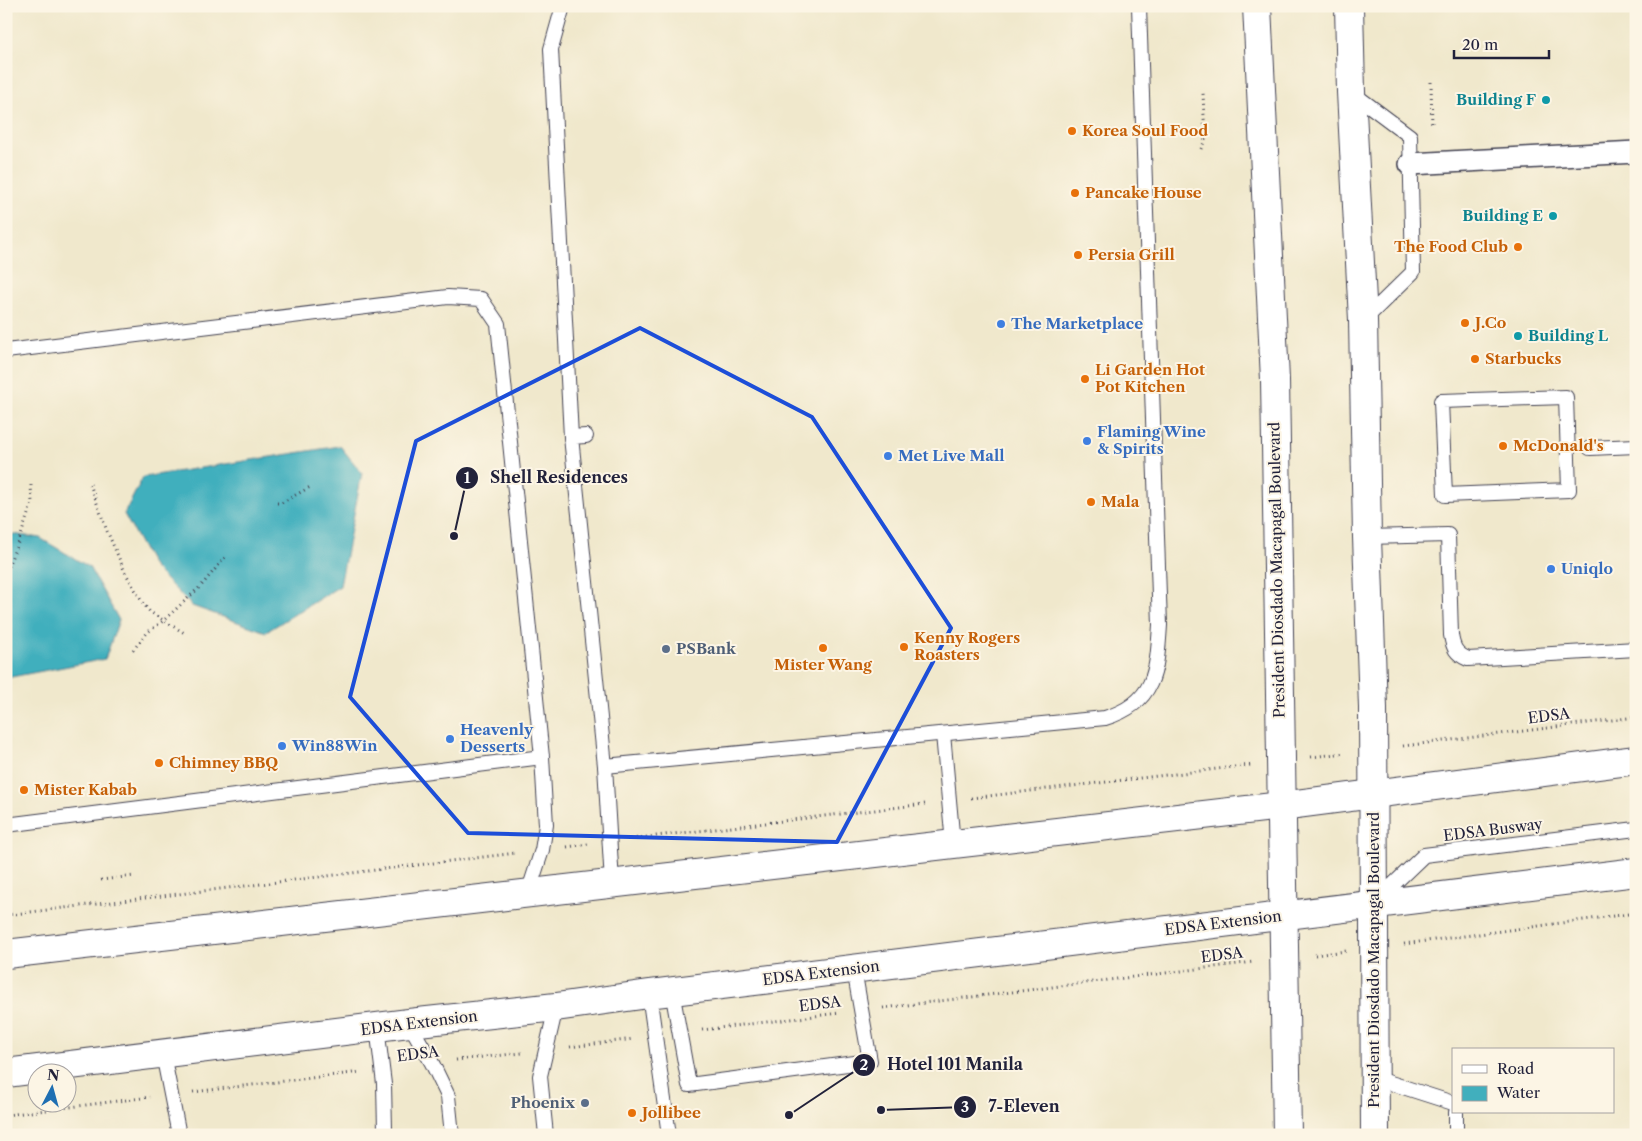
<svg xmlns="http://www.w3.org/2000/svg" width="1642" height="1141" viewBox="0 0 1642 1141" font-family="'Libre Caslon Text',serif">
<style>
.water{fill:#41afbd;stroke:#32687c}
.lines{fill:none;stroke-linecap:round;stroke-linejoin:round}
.service-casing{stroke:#414051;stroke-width:16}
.pedestrian-casing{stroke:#414051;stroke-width:24}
.secondary-casing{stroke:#414051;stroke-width:30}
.path{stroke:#414051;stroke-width:3;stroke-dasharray:1 4;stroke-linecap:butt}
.service{stroke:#fff;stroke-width:14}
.pedestrian{stroke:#fff;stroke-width:21}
.secondary{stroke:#fff;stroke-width:28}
.marked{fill:none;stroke:#1d4ed8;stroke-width:4;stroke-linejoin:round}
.culture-dot{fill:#0f9aa8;stroke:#fcf5e5;stroke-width:2}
.food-dot{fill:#e8710a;stroke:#fcf5e5;stroke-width:2}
.shop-dot{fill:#3f7fe0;stroke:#fcf5e5;stroke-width:2}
.service-dot{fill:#5c6f8a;stroke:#fcf5e5;stroke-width:2}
.labels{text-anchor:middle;stroke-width:4;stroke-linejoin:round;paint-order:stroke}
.culture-label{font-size:15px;font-weight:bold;fill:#0d838f;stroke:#fcf5e5;text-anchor:end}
.food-label{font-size:15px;font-weight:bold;fill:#c56008;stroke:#fcf5e5;text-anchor:start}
.shop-label{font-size:15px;font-weight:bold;fill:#366cbe;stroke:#fcf5e5;text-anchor:start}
.street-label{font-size:15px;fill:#22223b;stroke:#fcf5e5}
.service-label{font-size:15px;font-weight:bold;fill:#4e5e75;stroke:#fcf5e5;text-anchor:start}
.leader{fill:none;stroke:#22223b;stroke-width:2}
.callout-dot{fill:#22223b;stroke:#fcf5e5;stroke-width:2}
.mark-label{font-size:15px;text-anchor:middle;font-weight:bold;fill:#fff}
.callout-label{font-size:16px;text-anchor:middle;font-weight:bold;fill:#22223b;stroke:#fcf5e5;stroke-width:4;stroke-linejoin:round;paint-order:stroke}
</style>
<rect width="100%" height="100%" fill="#fcf5e5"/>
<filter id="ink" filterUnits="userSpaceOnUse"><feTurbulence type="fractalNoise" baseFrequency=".02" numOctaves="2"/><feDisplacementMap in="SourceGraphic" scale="10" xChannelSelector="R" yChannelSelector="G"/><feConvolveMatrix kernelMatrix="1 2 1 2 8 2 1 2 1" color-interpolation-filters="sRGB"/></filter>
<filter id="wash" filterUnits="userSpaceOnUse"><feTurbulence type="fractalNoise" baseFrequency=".0096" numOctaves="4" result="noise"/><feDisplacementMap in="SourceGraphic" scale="20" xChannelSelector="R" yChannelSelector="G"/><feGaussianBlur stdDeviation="1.12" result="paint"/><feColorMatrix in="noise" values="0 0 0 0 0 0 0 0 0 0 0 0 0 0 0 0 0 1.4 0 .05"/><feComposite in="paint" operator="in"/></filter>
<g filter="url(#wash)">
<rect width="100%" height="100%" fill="#f0e8cc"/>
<g class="water">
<polygon points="340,446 362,473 340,586 266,632 192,606 153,567 124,514 143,477"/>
<polygon points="6,533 40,538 89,567 119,620 105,659 6,678"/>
</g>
</g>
<g filter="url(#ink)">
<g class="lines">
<g class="service-casing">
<g id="service">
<polyline points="563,6 551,49 571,437"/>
<polyline points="1351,92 1410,136 1413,272 1364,320"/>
<polyline points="6,351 448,297 481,299 498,324 542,757 546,825 542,850 528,893"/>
<polygon points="1566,397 1569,490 1445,495 1441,401"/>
<polyline points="586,436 571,437 605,766 612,883"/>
<polyline points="1590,448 1636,446"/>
<path d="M1367,537l81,-2 3,100c2,13 5,19 17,24l168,-10"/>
<polyline points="943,734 953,844"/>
<path d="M605,766l500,-48c50,-15 52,-46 55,-93l-21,-619"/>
<polyline points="6,825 542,757"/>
<polyline points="1376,901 1424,855 1636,829"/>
<polyline points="672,991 689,1085 870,1061 854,969"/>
<polyline points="649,994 669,1135"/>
<polyline points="409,1023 432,1063 448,1096 452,1135"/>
<polyline points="377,1027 384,1084 385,1130 380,1135"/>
<polyline points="163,1054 179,1135"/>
<polyline points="1375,1078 1453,1103"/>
<polyline points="1456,1112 1456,1135"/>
<polyline points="546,1135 540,1076 556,1007"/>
</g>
</g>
<g class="pedestrian-casing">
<polyline id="pedestrian" points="1410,164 1636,152"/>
</g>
<g class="secondary-casing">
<g id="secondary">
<polyline points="1257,6 1275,380 1287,1135"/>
<polyline points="1349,6 1351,92 1363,320 1367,537 1373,708 1375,1135"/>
<polyline points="6,954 1281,806 1636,760"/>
<polyline points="6,1073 409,1023 556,1007 649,994 1636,872"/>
</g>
</g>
<g class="path">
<polyline points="1431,82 1432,127"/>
<polyline points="1201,149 1205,140 1203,92"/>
<polyline points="90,484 107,531 125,572 142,602 150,612 186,634"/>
<polyline points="277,503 281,503 312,486"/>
<polyline points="6,571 21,535 32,502 31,485"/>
<polyline points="133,650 148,632 163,621 201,586 227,555"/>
<polyline points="1403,746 1636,717"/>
<polyline points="1311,757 1345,753"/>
<polyline points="971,798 1251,765"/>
<polyline points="631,839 925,804"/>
<polyline points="567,847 588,844"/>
<polyline points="101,880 134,876"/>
<polyline points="6,915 516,853"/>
<polyline points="1404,944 1636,913"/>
<polyline points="1315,955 1346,951"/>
<polyline points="883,1008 1254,962"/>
<polyline points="702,1030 839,1013"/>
<polyline points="570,1047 634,1039"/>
<polyline points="456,1060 522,1053"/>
<polyline points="193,1092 361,1072"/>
<polyline points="6,1115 150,1097"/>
</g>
<use href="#service" class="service"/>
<use href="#pedestrian" class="pedestrian"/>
<use href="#secondary" class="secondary"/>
</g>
</g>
<path class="marked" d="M640,328l172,89 139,211 -114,214 -369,-9 -118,-136 66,-256z"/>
<g class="culture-dot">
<circle cx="1546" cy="100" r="5"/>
<circle cx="1553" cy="216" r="5"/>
<circle cx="1518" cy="336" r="5"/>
</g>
<g class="food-dot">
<circle cx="1072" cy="131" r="5"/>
<circle cx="1075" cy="193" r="5"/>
<circle cx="1518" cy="247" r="5"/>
<circle cx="1078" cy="255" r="5"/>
<circle cx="1465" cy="323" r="5"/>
<circle cx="1475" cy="359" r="5"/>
<circle cx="1085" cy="379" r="5"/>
<circle cx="1503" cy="446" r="5"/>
<circle cx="1091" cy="502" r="5"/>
<circle cx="904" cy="647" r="5"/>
<circle cx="823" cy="648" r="5"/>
<circle cx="159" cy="763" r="5"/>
<circle cx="24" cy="790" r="5"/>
<circle cx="632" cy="1113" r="5"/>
</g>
<g class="shop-dot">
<circle cx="1001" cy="324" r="5"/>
<circle cx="1087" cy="441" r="5"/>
<circle cx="888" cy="456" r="5"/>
<circle cx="1551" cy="569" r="5"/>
<circle cx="450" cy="739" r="5"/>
<circle cx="282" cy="746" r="5"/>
</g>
<g class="service-dot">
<circle cx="666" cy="649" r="5"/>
<circle cx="585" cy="1103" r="5"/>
</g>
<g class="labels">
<g class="culture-label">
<text x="1536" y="105">Building F</text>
<text x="1543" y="221">Building E</text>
<text x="1528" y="341" text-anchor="start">Building L</text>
</g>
<g class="food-label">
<text x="1082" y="136">Korea Soul Food</text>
<text x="1085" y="198">Pancake House</text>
<text x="1508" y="252" text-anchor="end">The Food Club</text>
<text x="1088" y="260">Persia Grill</text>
<text x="1475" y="328">J.Co</text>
<text x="1485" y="364">Starbucks</text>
<text x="1095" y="375">Li Garden Hot<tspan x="1095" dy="17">Pot Kitchen</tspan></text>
<text x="1513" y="451">McDonald's</text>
<text x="1101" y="507">Mala</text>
<text x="914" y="643">Kenny Rogers<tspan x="914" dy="17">Roasters</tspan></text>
<text x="823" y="670" text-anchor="middle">Mister Wang</text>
<text x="169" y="768">Chimney BBQ</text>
<text x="34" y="795">Mister Kabab</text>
<text x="642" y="1118">Jollibee</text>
</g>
<g class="shop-label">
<text x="1011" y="329">The Marketplace</text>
<text x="1097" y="437">Flaming Wine<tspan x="1097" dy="17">&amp; Spirits</tspan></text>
<text x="898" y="461">Met Live Mall</text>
<text x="1561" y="574">Uniqlo</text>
<text x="460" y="735">Heavenly<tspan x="460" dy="17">Desserts</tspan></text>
<text x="292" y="751">Win88Win</text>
</g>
<g class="street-label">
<text transform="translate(1277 570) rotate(-91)" y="5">President Diosdado Macapagal Boulevard</text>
<text transform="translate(1549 716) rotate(-7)" y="5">EDSA</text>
<text transform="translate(1493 830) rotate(-7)" y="5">EDSA Busway</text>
<text transform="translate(1223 923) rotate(-7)" y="5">EDSA Extension</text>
<text transform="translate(1222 955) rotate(-7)" y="5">EDSA</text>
<text transform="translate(1374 960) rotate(-90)" y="5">President Diosdado Macapagal Boulevard</text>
<text transform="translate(821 973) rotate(-7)" y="5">EDSA Extension</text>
<text transform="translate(820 1004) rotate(-7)" y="5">EDSA</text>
<text transform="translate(419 1023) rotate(-7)" y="5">EDSA Extension</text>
<text transform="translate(418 1054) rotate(-7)" y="5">EDSA</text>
</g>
<g class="service-label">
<text x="676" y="654">PSBank</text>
<text x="575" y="1108" text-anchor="end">Phoenix</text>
</g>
</g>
<path class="leader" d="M454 536L467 478M789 1115L864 1065M881 1110L965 1107"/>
<g class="callout-dot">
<circle cx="454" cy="536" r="5"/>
<circle cx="789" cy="1115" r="5"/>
<circle cx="881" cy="1110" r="5"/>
<circle cx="467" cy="478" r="12"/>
<circle cx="864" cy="1065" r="12"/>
<circle cx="965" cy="1107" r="12"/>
</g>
<g class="mark-label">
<text x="467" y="483">1</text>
<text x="864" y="1070">2</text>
<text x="965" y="1112">3</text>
</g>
<g class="callout-label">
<text x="559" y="483">Shell Residences</text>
<text x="955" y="1070">Hotel 101 Manila</text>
<text x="1024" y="1112">7-Eleven</text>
</g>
<rect width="1642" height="1141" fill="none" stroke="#fcf5e5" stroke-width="25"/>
<rect x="1452" y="1048" width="162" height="65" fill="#fcf5e5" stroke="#a5a1a1"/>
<rect x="1462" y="1065" width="25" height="8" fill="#ffffff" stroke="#a5a1a1"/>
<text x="1497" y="1074" font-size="15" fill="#22223b">Road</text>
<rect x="1462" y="1086" width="25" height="15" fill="#41afbd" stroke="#a5a1a1"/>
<text x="1497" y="1098" font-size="15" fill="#22223b">Water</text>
<g transform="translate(52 1088) rotate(6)"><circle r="24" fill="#fcf5e5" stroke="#a5a1a1"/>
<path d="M0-4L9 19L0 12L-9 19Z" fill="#1f6fb2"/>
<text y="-8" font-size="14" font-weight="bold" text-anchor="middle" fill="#22223b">N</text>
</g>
<path d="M1454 50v8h95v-8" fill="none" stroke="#22223b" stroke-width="2.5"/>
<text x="1462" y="50" font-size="15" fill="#22223b" stroke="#fcf5e5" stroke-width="4" paint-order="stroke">20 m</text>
</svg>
